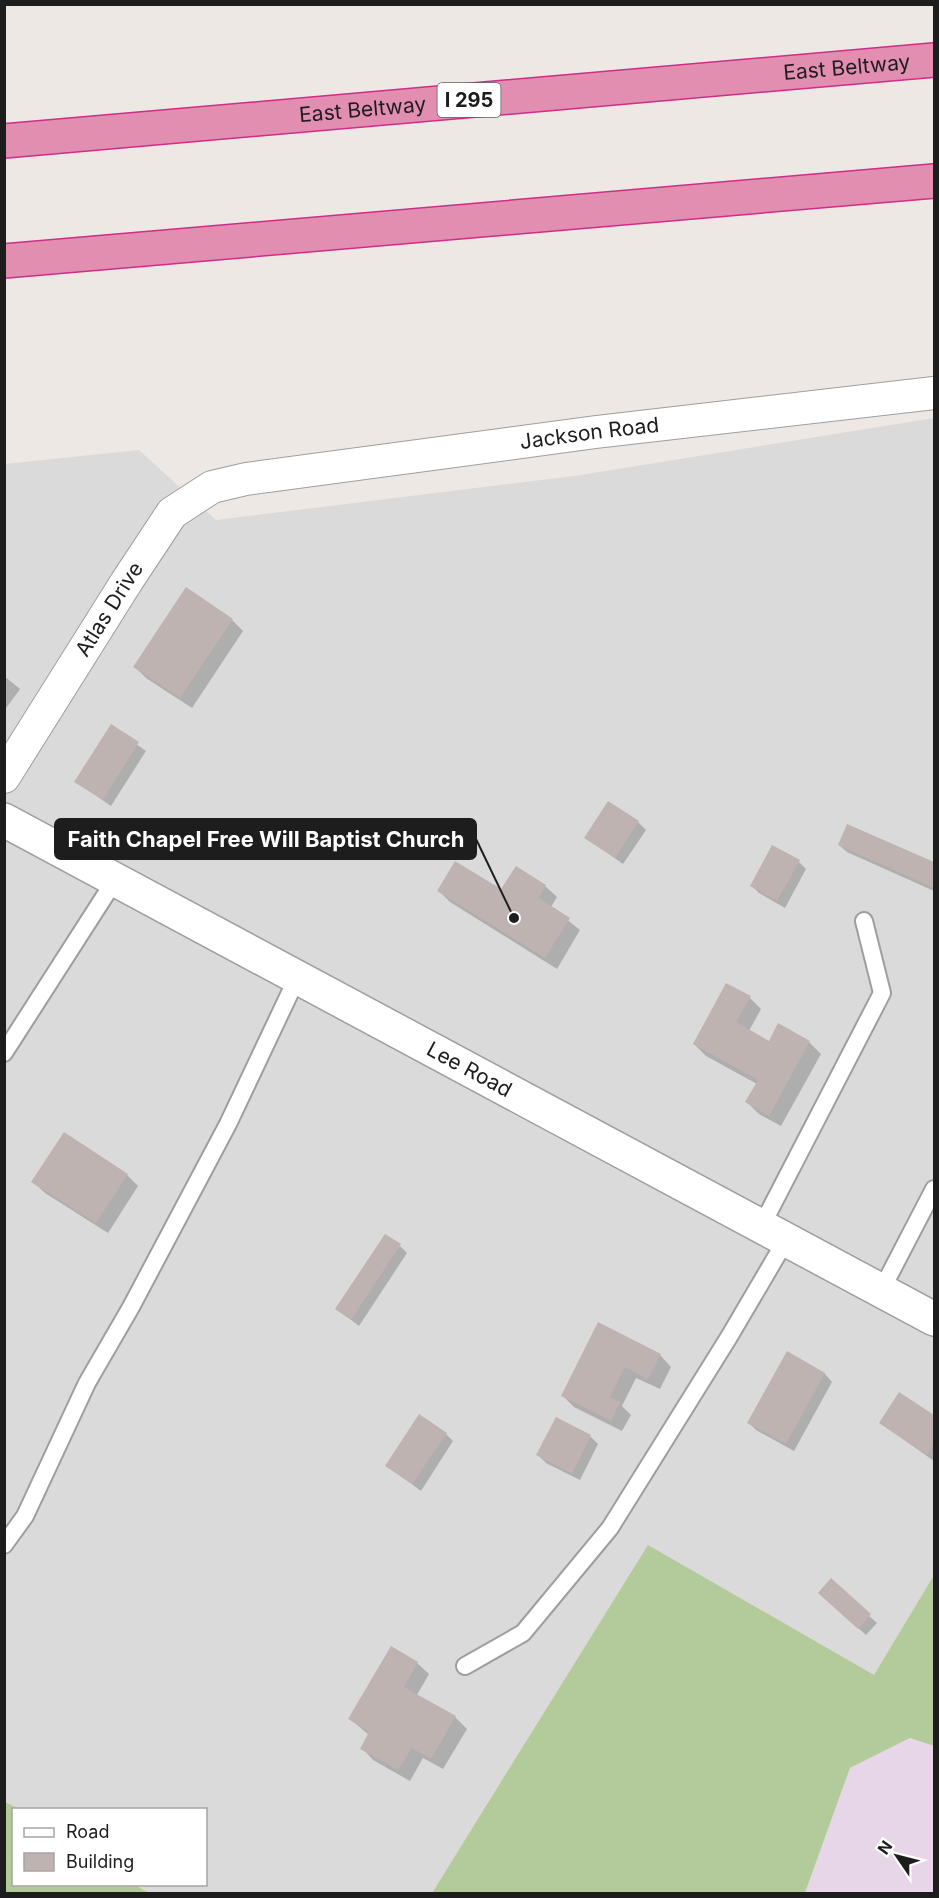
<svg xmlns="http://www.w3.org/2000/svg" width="939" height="1898" viewBox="0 0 939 1898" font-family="Inter,sans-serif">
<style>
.residential{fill:#dbdada}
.industrial{fill:#e6d6e7}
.forest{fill:#b3cb9a}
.shadow{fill:#0003}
.building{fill:#beb3b0}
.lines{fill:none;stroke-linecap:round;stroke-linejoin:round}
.service-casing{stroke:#9e9e9e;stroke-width:20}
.minor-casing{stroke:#9e9e9e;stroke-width:34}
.tertiary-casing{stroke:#9e9e9e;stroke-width:36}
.motorway-casing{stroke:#d12c88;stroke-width:36}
.service{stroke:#fff;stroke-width:16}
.minor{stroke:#fff;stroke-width:32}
.tertiary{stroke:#fff;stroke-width:33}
.motorway{stroke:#e28eb0;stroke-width:33}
.labels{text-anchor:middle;stroke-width:4.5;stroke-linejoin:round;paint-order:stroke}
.shield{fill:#fff;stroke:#616161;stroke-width:1.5}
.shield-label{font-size:20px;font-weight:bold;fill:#1d1d1d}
.street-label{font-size:21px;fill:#1d1d1d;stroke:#fff}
.leader{fill:none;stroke:#1d1d1d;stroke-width:2}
.callout-dot{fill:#1d1d1d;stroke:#fff;stroke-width:2}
.callout{fill:#1d1d1d;stroke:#1d1d1d;stroke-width:2}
.callout-label{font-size:22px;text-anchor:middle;font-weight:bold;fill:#fff}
</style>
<rect width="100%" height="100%" fill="#eee8e4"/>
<polygon class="residential" points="934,418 934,1575 874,1676 648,1546 432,1893 149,1893 135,1885 206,1884 206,1810 18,1810 5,1801 4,464 139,450 216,520 574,476"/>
<polygon class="industrial" points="910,1738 934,1746 934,1893 805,1894 850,1768"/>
<g class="forest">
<polygon points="648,1545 874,1675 934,1575 934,1746 910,1738 850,1768 805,1893 432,1893"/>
<polygon points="4,1801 18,1809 14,1810 14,1884 135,1885 149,1893 5,1893"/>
</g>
<g class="shadow">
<polygon points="232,620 243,631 192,708 146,678 135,667"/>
<polygon points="4,676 20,689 4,711"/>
<polygon points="111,726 146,751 111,806 76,782"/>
<polygon points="638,822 646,830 623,864 586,838"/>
<polygon points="848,825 934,864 934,891 847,852 839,845"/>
<polygon points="799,862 806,869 785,908 759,893 752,886"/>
<polygon points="516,868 545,886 557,897 551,907 580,930 557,969 450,902 439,891 501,891"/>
<polygon points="750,998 761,1009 749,1031 770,1043 779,1026 810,1043 821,1054 781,1126 759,1114 747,1102 757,1084 706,1056 694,1044"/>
<polygon points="127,1175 138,1186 108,1233 45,1193 33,1182"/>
<polygon points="400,1246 407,1253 359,1326 337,1309"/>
<polygon points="599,1324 660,1355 671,1367 660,1389 636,1378 622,1406 631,1415 622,1431 574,1407 563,1396"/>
<polygon points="787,1353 825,1374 832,1382 794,1451 756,1430 749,1423"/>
<polygon points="899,1394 934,1417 934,1461 880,1423"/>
<polygon points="556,1419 591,1437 598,1444 580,1480 546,1463 538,1455"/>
<polygon points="446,1434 453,1441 421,1491 387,1466"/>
<polygon points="827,1600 869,1616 877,1623 866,1635"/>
<polygon points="391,1648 417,1663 429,1674 417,1695 455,1717 467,1729 443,1769 423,1758 410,1781 373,1760 362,1748 369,1735 350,1719"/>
</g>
<g class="building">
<polygon points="186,587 233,619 180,698 133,667"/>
<polygon points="111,724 139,742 103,800 74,782"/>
<polygon points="608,801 639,821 615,858 584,838"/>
<polygon points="847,824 934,862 934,888 838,845"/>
<polygon points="772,845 800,860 777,901 750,886"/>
<polygon points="455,861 501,889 516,866 546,885 539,898 570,918 545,958 437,891"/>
<polygon points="726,983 751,996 736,1022 769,1041 778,1023 810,1041 769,1116 745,1102 758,1080 693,1044"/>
<polygon points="64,1132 128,1174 96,1223 31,1182"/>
<polygon points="385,1234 401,1244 351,1320 335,1309"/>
<polygon points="598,1322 661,1354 648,1379 625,1367 610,1397 620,1402 611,1421 561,1396"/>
<polygon points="787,1351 825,1373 786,1444 747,1423"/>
<polygon points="899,1392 934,1415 934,1444 927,1455 879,1423"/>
<polygon points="419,1414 447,1433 412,1484 385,1466"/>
<polygon points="556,1417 591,1435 572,1474 536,1455"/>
<polygon points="831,1578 871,1614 858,1629 818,1593"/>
<polygon points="391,1646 418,1662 404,1687 456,1716 431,1759 412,1748 398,1770 360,1749 369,1732 348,1719"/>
</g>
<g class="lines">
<g class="service-casing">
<g id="service">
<polyline points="4,1053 115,880"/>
<polyline points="761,1227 882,993 864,921"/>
<polyline points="881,1291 934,1189"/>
<polyline points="4,1545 25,1516 87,1383 131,1307 228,1124 297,978"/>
<polyline points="465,1666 523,1633 610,1528 729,1337 786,1240"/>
</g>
</g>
<g class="minor-casing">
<g id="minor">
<path id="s1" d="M4,777l123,-196 45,-68 40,-26 34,-8 350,-47 338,-39"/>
</g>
</g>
<g class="tertiary-casing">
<g id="tertiary">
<path id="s2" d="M4,820l930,499"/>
</g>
</g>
<g class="motorway-casing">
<g id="motorway">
<path id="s3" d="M4,141l930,-81"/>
<polyline points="4,261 934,181"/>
</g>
</g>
<use href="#service" class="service"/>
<use href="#minor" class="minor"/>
<use href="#tertiary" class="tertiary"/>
<use href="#motorway" class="motorway"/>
</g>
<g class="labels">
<rect class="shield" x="437.5" y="83" width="63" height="34" rx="4.5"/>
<g class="shield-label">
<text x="469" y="107">I 295</text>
</g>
<g class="street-label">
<text dy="7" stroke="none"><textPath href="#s3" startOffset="846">East Beltway</textPath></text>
<text dy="7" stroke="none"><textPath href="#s3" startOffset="360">East Beltway</textPath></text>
<text dy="7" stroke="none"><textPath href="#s1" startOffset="742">Jackson Road</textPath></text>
<text dy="7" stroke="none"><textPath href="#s1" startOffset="198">Atlas Drive</textPath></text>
<text dy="7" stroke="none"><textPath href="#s2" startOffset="528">Lee Road</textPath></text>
</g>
</g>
<path class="leader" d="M514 918L476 839"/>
<circle class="callout-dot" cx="514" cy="918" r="6"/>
<rect class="callout" x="55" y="819" width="421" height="40" rx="6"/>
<g class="callout-label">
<text x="266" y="847">Faith Chapel Free Will Baptist Church</text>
</g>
<rect width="939" height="1898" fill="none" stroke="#1d1d1d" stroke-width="12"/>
<rect x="12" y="1808" width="195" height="78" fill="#ffffff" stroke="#a5a5a5" stroke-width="1.5"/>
<rect x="24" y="1828" width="30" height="9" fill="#ffffff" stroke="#a5a5a5" stroke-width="1.5"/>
<text x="66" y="1838" font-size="18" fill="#1d1d1d">Road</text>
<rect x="24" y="1853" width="30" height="18" fill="#beb3b0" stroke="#a5a5a5" stroke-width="1.5"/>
<text x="66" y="1868" font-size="18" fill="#1d1d1d">Building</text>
<g transform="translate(897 1856) rotate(305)" stroke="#ffffff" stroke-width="4.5" paint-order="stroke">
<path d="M0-4.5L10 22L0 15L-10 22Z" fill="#1d1d1d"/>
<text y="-9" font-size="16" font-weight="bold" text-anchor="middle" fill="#1d1d1d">N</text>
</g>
</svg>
